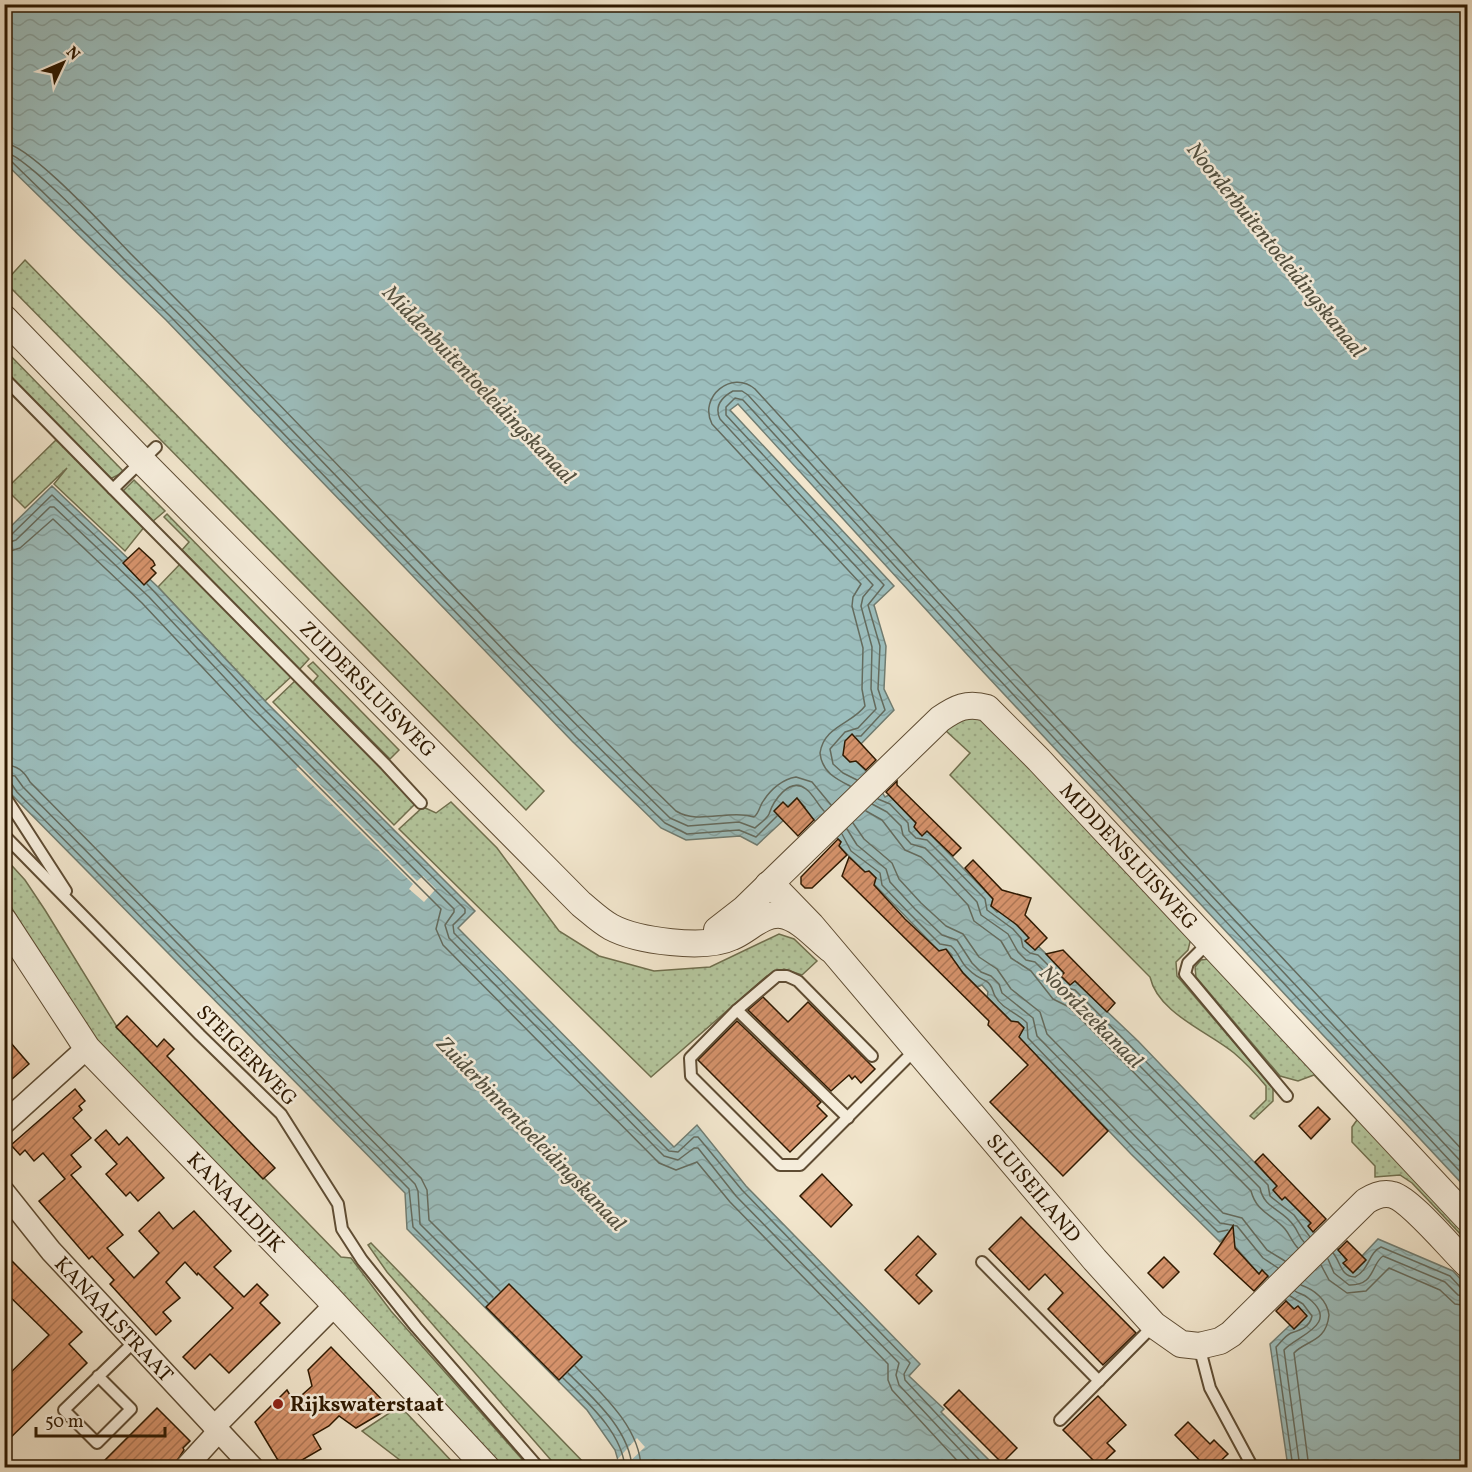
<svg xmlns="http://www.w3.org/2000/svg" width="1472" height="1472" viewBox="0 0 1472 1472" font-family="Vollkorn,serif">
<style>
.grass{fill:url(#grass-dots);stroke:#706f4e;stroke-width:1.5}
.water{fill:url(#water-waves);stroke:#707c71;stroke-width:1.5}
.pier{fill:#f2e6cd}
.lines{fill:none;stroke-linecap:round;stroke-linejoin:round}
.shore{stroke:#646b5e;stroke-width:1.5}
.building{fill:url(#building-hatch);stroke:#2d1800;stroke-width:1.5}
.service-casing{stroke:#5e4c33;stroke-width:14}
.minor-casing{stroke:#5e4c33;stroke-width:24}
.tertiary-casing{stroke:#5e4c33;stroke-width:28}
.service{stroke:#f7efde;stroke-width:10}
.minor{stroke:#f7efde;stroke-width:21}
.tertiary{stroke:#f7efde;stroke-width:26}
.poi-dot{fill:#8f2418;stroke:#f7efde;stroke-width:2}
.labels{text-anchor:middle;stroke-width:5;stroke-linejoin:round;paint-order:stroke}
.street-label{font-size:21px;fill:#2d1800;stroke:#f7efde}
.poi-label{font-size:21px;font-weight:bold;fill:#2d1800;stroke:#f7efde;text-anchor:start}
.water-label{font-size:22px;font-style:italic;fill:#545242;stroke:#f7efde}
</style>
<defs>
<pattern id="grass-dots" width="8" height="8" patternUnits="userSpaceOnUse" patternTransform="scale(1.5)"><rect width="8" height="8" fill="#b4c69d"/><path d="M2 2h.1M6 6h.1" fill="none" stroke="#9ba985" stroke-width="1.8" stroke-linecap="round"/></pattern>
<pattern id="water-waves" width="16" height="10" patternUnits="userSpaceOnUse" patternTransform="scale(1.5)"><rect width="16" height="10" fill="#9cbebd"/><path d="M0 5q4-4 8 0t8 0" fill="none" stroke="#87a3a1"/></pattern>
<pattern id="building-hatch" width="6" height="6" patternUnits="userSpaceOnUse" patternTransform="scale(1.5)"><rect width="6" height="6" fill="#d6936c"/><path d="M-1 1l2-2M0 6l6-6M5 7l2-2" fill="none" stroke="#ae7756"/></pattern>
</defs>
<rect width="100%" height="100%" fill="#f2e6cd"/>
<filter id="stains"><feTurbulence type="fractalNoise" baseFrequency=".00333" numOctaves="4"/><feColorMatrix values="0 0 0 0 .2 0 0 0 0 .09 0 0 0 0 .02 0 0 0 .5 -.17"/></filter>
<radialGradient id="worn" r=".72"><stop offset=".6" stop-color="#630" stop-opacity="0"/><stop offset="1" stop-color="#630" stop-opacity=".3"/></radialGradient>
<g class="grass">
<polygon points="25,260 544,791 526,810 5,282"/>
<polygon points="4,349 124,472 110,479 5,372"/>
<polygon points="57,439 145,526 125,551 54,484 67,468 25,508 6,489"/>
<polygon points="134,480 165,511 152,522 123,491"/>
<polygon points="167,514 309,659 299,670 182,550 189,542 164,517"/>
<polygon points="181,563 293,675 265,701 158,587"/>
<polygon points="313,662 399,750 390,759 313,682 318,676 308,666"/>
<polygon points="297,679 417,802 394,825 273,702"/>
<path d="M964,715l17,2 210,221 -3,12 -12,12 1,14 96,112v13l-19,18 -4,-3 16,-16v-14c-10,-12 -20,-23 -32,-33 -27,-22 -76,-40 -84,-76l-200,-202 20,-22 -26,-24z"/>
<polygon points="451,802 497,848 559,931 599,956 654,971 710,967 779,934 794,939 817,961 802,975 784,969 767,976 651,1077 399,829 423,807 436,813"/>
<polygon points="4,857 25,880 45,910 117,1027 341,1257 351,1258 391,1311 529,1467 501,1467 83,1027 5,897"/>
<polygon points="1209,959 1467,1232 1467,1241 1412,1183 1400,1175 1375,1177 1375,1166 1352,1142 1352,1127 1357,1120 1314,1075 1298,1081 1280,1076 1196,977 1195,967 1201,960"/>
<polygon points="371,1243 588,1467 557,1467 387,1272 368,1245"/>
<polygon points="400,1406 457,1467 409,1467 362,1431"/>
</g>
<g class="water">
<path d="M5,5h1462v1184l-493,-527 -236,-258 -8,6 164,176 -20,19 12,41 -2,43 10,21 -35,36 -5,-5 -11,14 7,7 6,-1 17,17 12,19 4,-2 27,28 -1,5 5,6 7,-3 66,68 -2,7 6,6 5,-2 27,28 -2,5 6,5 5,-2 100,95 139,145 -2,6 5,6 5,-1 26,26 -1,5c6,7 14,10 21,15 11,7 15,18 21,28l12,-9 -2,-6 16,-17 75,32 14,15v181h-179l-18,-123 20,-19 6,2 10,-12 -12,-6 -26,-26 1,-5 -5,-5 -5,1 -33,-38 -6,6 -89,-88 -112,-117 4,-10 -6,-5 -4,1 -26,-26 1,-5 -6,-7 -5,2 -26,-27 1,-5 -5,-5 -6,3 -68,-70 3,-5 -7,-7 -3,2 -27,-27 2,-4 -7,-7 -4,1 -27,-27 2,-2 -8,-8 -15,14 4,5 -29,27 -17,-9 -54,4 -25,-12 -89,-87 -406,-421 -161,-157z"/>
<polygon points="52,486 158,587 265,701 475,911 458,928 674,1147 697,1125 746,1186 920,1364 909,1376 944,1409 941,1412 996,1467 620,1467 615,1450 587,1410 407,1229 405,1193 12,795 4,783 4,533"/>
</g>
<g class="pier">
<polygon points="300,765 417,881 423,876 436,889 424,902 409,889 413,884 296,769"/>
<polygon points="637,1438 645,1447 624,1467 616,1468 615,1462"/>
</g>
<g class="lines">
<g class="shore">
<path d="M4,143c26,1 109,93 131,115 183,181 356,373 541,553 22,14 53,-2 78,6 6,-5 5,-11 10,-17 7,-11 19,-21 32,-23l16,5 19,23"/>
<path d="M4,152c21,1 112,100 133,120 180,179 351,368 533,546l18,8 51,-4 16,6c4,-4 12,-9 14,-14 4,-12 20,-38 37,-25 8,6 11,15 18,22"/>
<polyline points="4,159 11,161 170,316 576,737 665,823 687,834 739,830 756,837 777,816"/>
<polyline points="4,536 11,535 52,495 122,561"/>
<polyline points="4,544 16,540 50,507 54,507 149,597 256,711 454,909 454,912 445,925 449,938 664,1156 678,1160 694,1148 698,1148 736,1196 899,1363 896,1375 899,1385 977,1468"/>
<polyline points="4,553 20,548 53,519 142,603 249,717 441,909 436,929 443,945 659,1163 676,1170 697,1162 730,1202 888,1364 888,1380 892,1390 964,1468"/>
<polyline points="147,584 261,706 465,909 465,913 453,925 454,933 669,1151 678,1152 694,1137 698,1137 742,1190 910,1363 904,1374 905,1380 987,1468"/>
<polyline points="856,736 861,736 885,710 878,689 880,646 868,605 884,585 726,415 726,407 735,398 743,400 979,658 1468,1180"/>
<path d="M4,765c13,0 20,6 26,17l391,396 6,12 2,30 71,71"/>
<polyline points="4,774 15,776 23,787 415,1184 418,1191 420,1224 493,1297"/>
<path d="M857,780l-14,-7 -10,-9 -3,-15 15,-17 13,-4 18,-19 -5,-20 1,-42 -11,-41 2,-9 10,-12 -153,-166c-6,-13 2,-22 13,-28h9l6,4 236,258 484,516"/>
<polyline points="4,781 11,783 17,792 409,1189 413,1227 488,1303"/>
<path d="M850,786c-14,-7 -28,-14 -30,-33 4,-27 32,-29 45,-47l-3,-17 1,-41 -11,-42 1,-9 8,-13 -149,-160c-14,-27 20,-55 43,-35l236,258 477,509"/>
<polyline points="878,799 890,804 908,823 909,831 916,838 927,840 946,859 985,899 987,910 1013,929 1021,938 1023,947 1030,953 1038,955 1056,973 1058,981 1064,987 1075,990 1268,1185 1270,1196 1294,1215 1310,1237"/>
<path d="M872,804l15,8 14,14 2,9 8,9 14,4 16,16 36,38 4,13 27,19 10,18 8,8 9,2 14,14 10,17 14,5 187,190c4,21 23,21 34,38 4,5 5,11 10,16"/>
<path d="M866,811l16,9 23,30 16,7 14,13 33,35 6,16 27,20 10,17 20,13 22,28 16,8 182,184c6,22 21,23 34,38 5,6 7,13 13,19"/>
<polyline points="853,823 864,839 892,863 899,879 921,903 946,926 963,934 979,957 997,969 1011,989 1040,1012 1047,1034 1223,1213 1242,1218 1267,1250 1285,1261"/>
<polyline points="847,829 857,845 886,869 890,882 915,909 942,935 957,940 972,963 981,972 991,976 999,984 1002,993 1033,1018 1037,1036 1220,1223 1237,1226 1263,1258 1278,1268"/>
<path d="M842,834l9,17 29,22 2,12 28,29 30,30 11,2c8,7 9,15 16,22 7,7 11,9 19,13 7,4 6,10 9,15 7,13 23,17 32,27l1,15 107,112 83,82 10,-2"/>
<path d="M1333,1253c8,9 7,23 22,24 15,-8 13,-24 26,-30l69,29 11,12 7,2"/>
<path d="M1328,1259l6,14 15,12c26,1 22,-21 34,-29l62,26 13,13 10,2"/>
<polyline points="1321,1265 1329,1280 1347,1293 1366,1291 1389,1268 1440,1290 1455,1304 1468,1306"/>
<path d="M1301,1285c14,5 26,15 28,30 -3,28 -23,25 -35,38l15,115"/>
<path d="M1295,1291c4,3 9,3 13,7 34,26 -12,38 -24,52l16,118"/>
<path d="M1290,1296l13,8 9,12c-2,11 -12,14 -21,17 -5,2 -11,10 -15,14l17,121"/>
<path d="M575,1366c26,27 65,61 66,102"/>
<path d="M568,1373c25,25 62,57 64,95"/>
<path d="M563,1378c24,24 59,54 62,90"/>
</g>
</g>
<g class="building">
<polygon points="139,548 153,561 155,565 151,568 156,573 144,585 123,563"/>
<polygon points="852,734 876,760 866,770 856,761 850,762 843,755 845,741"/>
<polygon points="897,781 897,785 961,848 953,856 927,831 922,836 914,827 916,823 886,792"/>
<polygon points="797,798 814,820 798,836 774,811 783,802 788,807"/>
<polygon points="838,839 841,842 839,846 847,855 812,888 805,888 801,884 801,877"/>
<polygon points="849,857 865,872 869,871 876,878 874,885 905,919 939,951 946,949 963,973 1011,1021 1018,1022 1024,1028 1019,1037 1108,1131 1063,1176 990,1102 1028,1065 988,1025 989,1021 842,876"/>
<polygon points="973,860 1002,890 1031,898 1025,915 1047,938 1035,950 1025,941 1029,938 1017,925 991,906 993,899 965,868"/>
<polygon points="1063,950 1115,1003 1107,1012 1075,981 1070,985 1061,976 1064,973 1046,954"/>
<polygon points="763,997 788,1022 808,1002 875,1069 861,1083 855,1076 852,1079 849,1075 831,1091 748,1010"/>
<polygon points="127,1016 157,1047 164,1039 174,1049 167,1056 275,1168 263,1179 116,1027"/>
<polygon points="737,1021 821,1102 817,1106 827,1116 790,1152 698,1060"/>
<polygon points="4,1035 29,1064 4,1086"/>
<polygon points="75,1089 85,1101 79,1106 82,1110 73,1118 91,1138 71,1155 81,1167 71,1175 123,1235 107,1248 134,1278 159,1253 139,1231 159,1212 173,1229 194,1211 231,1251 214,1267 244,1297 257,1284 268,1295 260,1303 280,1323 229,1373 210,1354 195,1369 183,1357 233,1308 198,1273 197,1275 185,1262 166,1282 180,1298 163,1312 171,1321 156,1335 110,1284 114,1280 92,1256 89,1259 39,1201 65,1179 43,1153 34,1161 25,1150 20,1155 11,1145"/>
<polygon points="1318,1107 1330,1119 1311,1139 1299,1126"/>
<polygon points="106,1130 119,1145 127,1137 164,1178 138,1201 130,1192 126,1196 106,1174 117,1164 95,1140"/>
<polygon points="1263,1154 1326,1219 1313,1232 1308,1226 1311,1223 1285,1197 1282,1200 1273,1190 1277,1186 1255,1162"/>
<polygon points="822,1174 852,1205 831,1227 800,1196"/>
<polygon points="1021,1217 1136,1333 1103,1365 1048,1309 1063,1293 1045,1274 1029,1290 989,1249"/>
<polygon points="1233,1226 1235,1248 1259,1274 1262,1270 1268,1276 1254,1291 1214,1254"/>
<polygon points="918,1236 936,1254 916,1275 932,1291 919,1304 885,1270"/>
<polygon points="1347,1241 1366,1260 1353,1273 1343,1263 1347,1260 1338,1250"/>
<polygon points="1164,1257 1179,1272 1163,1288 1148,1273"/>
<polygon points="12,1261 82,1332 69,1344 87,1363 4,1444 4,1379 49,1335 4,1291 4,1269"/>
<polygon points="509,1284 582,1357 559,1380 486,1307"/>
<polygon points="1286,1301 1294,1309 1298,1306 1307,1316 1294,1329 1276,1311"/>
<polygon points="331,1347 390,1408 356,1428 339,1416 329,1426 313,1435 321,1449 290,1467 282,1467 255,1422 287,1390 294,1402 312,1386 308,1370"/>
<polygon points="959,1390 1017,1448 1002,1463 944,1405"/>
<polygon points="1098,1396 1126,1425 1107,1443 1115,1451 1099,1466 1063,1430"/>
<polygon points="157,1408 190,1441 183,1448 184,1450 173,1467 98,1467"/>
<polygon points="1188,1422 1210,1444 1214,1440 1228,1454 1214,1467 1206,1467 1175,1435"/>
</g>
<g class="lines">
<g class="service-casing">
<g id="service">
<polyline points="4,378 113,489"/>
<polyline points="156,447 113,489 385,764 421,803"/>
<polyline points="4,795 66,891"/>
<polyline points="4,835 200,1035 281,1114 338,1204 342,1229 362,1260 416,1327 539,1468"/>
<polyline points="1209,942 1188,963 1185,974 1287,1096"/>
<polyline points="737,1010 848,1118"/>
<polyline points="872,1056 798,981 787,976 777,976 737,1010 690,1058 691,1076 780,1165 800,1165 916,1049"/>
<polyline points="982,1262 1099,1381"/>
<polyline points="1199,1346 1210,1388 1253,1468"/>
<polyline points="98,1376 131,1409 97,1443 64,1410 135,1341"/>
<polyline points="1060,1420 1154,1325"/>
</g>
</g>
<g class="minor-casing">
<g id="minor">
<polyline points="4,1123 87,1048"/>
<polyline points="4,1192 51,1251 253,1468"/>
<polyline points="214,1427 335,1305"/>
<polyline points="185,1468 218,1432"/>
</g>
</g>
<g class="tertiary-casing">
<g id="tertiary">
<path d="M4,318l138,143 439,443c10,8 19,17 30,23 26,14 94,23 121,10 17,-7 30,-24 49,-22 19,3 35,23 49,34"/>
<path d="M768,885l12,8 31,32 284,335 59,65 27,19 18,2 21,-5 11,-7 135,-133c8,-5 18,-9 27,-6 18,5 59,55 75,70"/>
<polyline points="4,921 87,1048 326,1295 487,1468"/>
<path d="M717,930l27,-21 196,-190c16,-11 27,-17 47,-11l52,52 429,459"/>
</g>
</g>
<use href="#service" class="service"/>
<use href="#minor" class="minor"/>
<use href="#tertiary" class="tertiary"/>
</g>
<circle class="poi-dot" cx="278" cy="1404" r="6"/>
<g class="labels">
<g class="street-label">
<text transform="translate(368 689) rotate(45)" y="7">ZUIDERSLUISWEG</text>
<text transform="translate(1129 856) rotate(47)" y="7">MIDDENSLUISWEG</text>
<text transform="translate(247 1055) rotate(45)" y="7">STEIGERWEG</text>
<text transform="translate(1034 1188) rotate(50)" y="7">SLUISEILAND</text>
<text transform="translate(236 1202) rotate(46)" y="7">KANAALDIJK</text>
<text transform="translate(114 1319) rotate(47)" y="7">KANAALSTRAAT</text>
</g>
<g class="poi-label">
<text x="290" y="1411">Rijkswaterstaat</text>
</g>
<g class="water-label">
<text transform="translate(1277 249) rotate(51)" y="8">Noorderbuitentoeleidingskanaal</text>
<text transform="translate(480 384) rotate(46)" y="8">Middenbuitentoeleidingskanaal</text>
<text transform="translate(1092 1016) rotate(45)" y="8">Noordzeekanaal</text>
<text transform="translate(532 1133) rotate(46)" y="8">Zuiderbinnentoeleidingskanaal</text>
</g>
</g>
<rect width="1472" height="1472" fill="none" stroke="#f2e6cd" stroke-width="24"/>
<rect x="6" y="6" width="1460" height="1460" fill="none" stroke="#2d1800" stroke-width="3"/>
<rect x="12" y="12" width="1448" height="1448" fill="none" stroke="#2d1800" stroke-width="1.5"/>
<g transform="translate(63 63) rotate(46)" stroke="#f7efde" stroke-width="4.5" paint-order="stroke">
<path d="M0-4.5L10 22L0 15L-10 22Z" fill="#2d1800"/>
<text y="-9" font-size="16" font-weight="bold" text-anchor="middle" fill="#2d1800">N</text>
</g>
<path d="M36 1427v9h129v-9" fill="none" stroke="#2d1800" stroke-width="3"/>
<text x="45" y="1427" font-size="18" fill="#2d1800" stroke="#f7efde" stroke-width="4.5" paint-order="stroke">50 m</text>
<rect width="100%" height="100%" filter="url(#stains)"/>
<rect width="100%" height="100%" fill="url(#worn)"/>
</svg>
